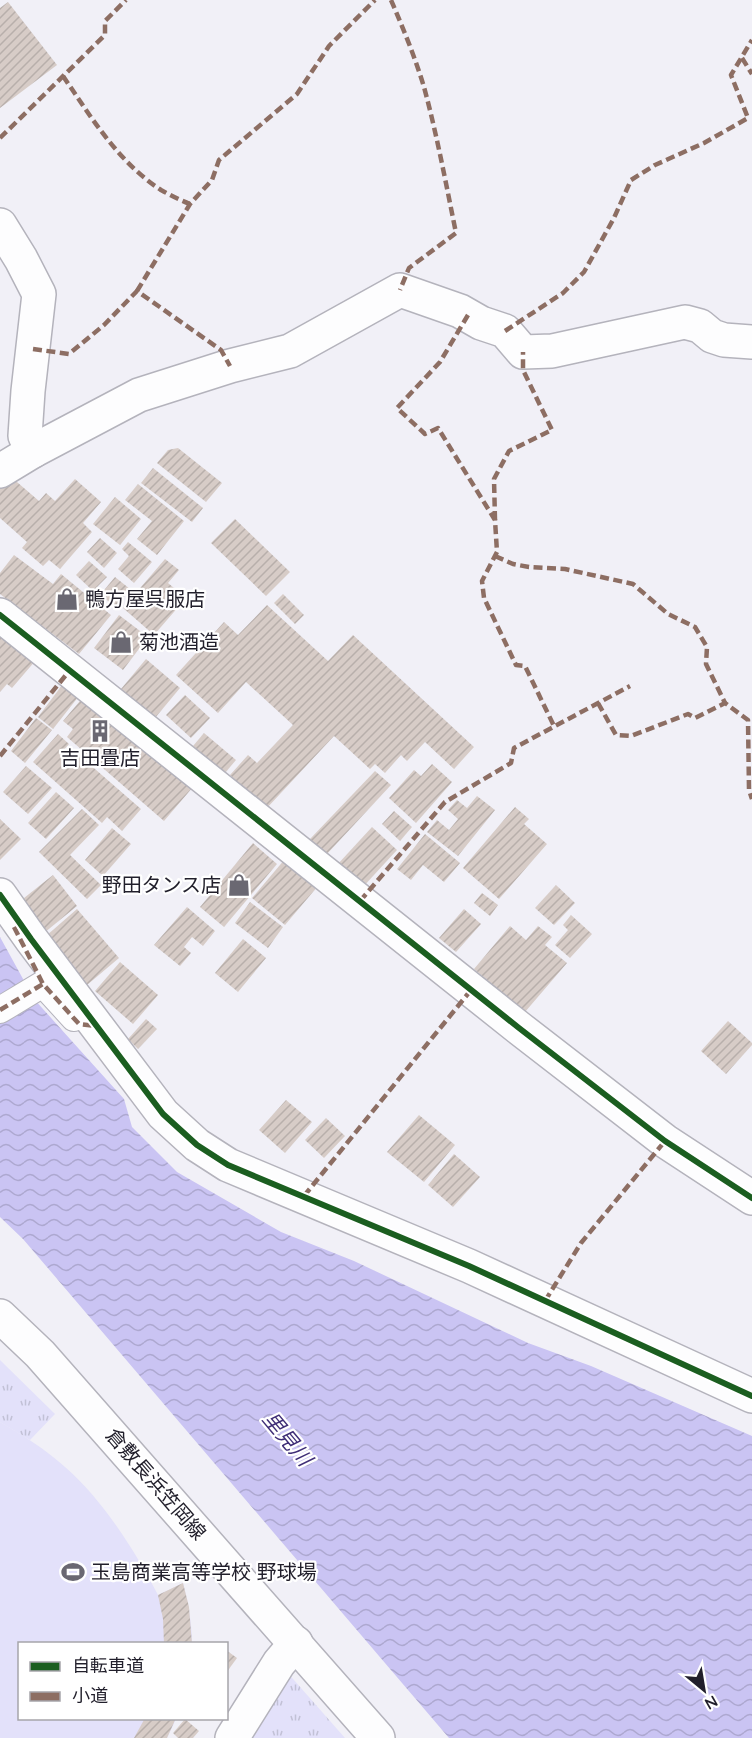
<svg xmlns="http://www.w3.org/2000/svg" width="752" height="1738" viewBox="0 0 752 1738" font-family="Quicksand,'Noto Sans JP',sans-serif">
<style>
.grass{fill:url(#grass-tufts)}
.garden{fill:#e3e1fa}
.water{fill:url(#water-waves)}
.building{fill:url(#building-hatch)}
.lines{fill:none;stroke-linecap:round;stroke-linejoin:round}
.pedestrian-casing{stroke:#b4b3bc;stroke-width:28}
.minor-casing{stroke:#b4b3bc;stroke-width:36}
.primary-casing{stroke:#b4b3bc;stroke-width:36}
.pedestrian{stroke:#fdfdfe;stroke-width:26}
.minor{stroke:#fdfdfe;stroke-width:33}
.primary{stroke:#fdfdfe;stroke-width:33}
.quiet{stroke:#8d6e63;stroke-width:4.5;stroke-dasharray:9 4.5;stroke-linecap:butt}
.cycleway-casing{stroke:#fff;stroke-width:10}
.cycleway{stroke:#1b5e20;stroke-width:6}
.labels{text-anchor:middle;stroke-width:4.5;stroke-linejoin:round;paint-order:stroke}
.poi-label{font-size:20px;fill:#211f2b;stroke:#fff;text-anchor:start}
.street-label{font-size:20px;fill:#211f2b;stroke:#fff}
.water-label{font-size:21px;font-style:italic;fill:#3f2e77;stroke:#fff}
</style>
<defs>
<pattern id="grass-tufts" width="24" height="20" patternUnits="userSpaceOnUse" patternTransform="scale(1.5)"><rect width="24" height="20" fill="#e3e1fa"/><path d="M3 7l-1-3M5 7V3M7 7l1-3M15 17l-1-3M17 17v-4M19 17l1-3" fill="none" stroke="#c2c1d6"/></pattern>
<pattern id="water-waves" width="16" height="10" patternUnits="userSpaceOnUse" patternTransform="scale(1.5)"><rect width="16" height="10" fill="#cac4f3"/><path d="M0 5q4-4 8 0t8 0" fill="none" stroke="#ada8d0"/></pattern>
<pattern id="building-hatch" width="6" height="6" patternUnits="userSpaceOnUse" patternTransform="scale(1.5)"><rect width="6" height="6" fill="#d7ccc7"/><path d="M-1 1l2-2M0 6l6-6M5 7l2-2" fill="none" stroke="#b8afab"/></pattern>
</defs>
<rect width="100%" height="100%" fill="#f1f0f7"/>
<g class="grass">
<polygon points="0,1360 55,1414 30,1440 0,1422"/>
<polygon points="279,1663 345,1738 232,1738"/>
</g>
<path class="garden" d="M0,1422c23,13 45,27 65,45 38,33 70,84 93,128l25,-12c5,20 9,40 9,60l-172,1v74l156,1 -9,19h-167z"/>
<polygon class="water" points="0,937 34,999 124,1099 132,1127 177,1172 281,1232 354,1261 528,1343 591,1366 752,1436 752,1738 449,1738 23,1239 0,1217"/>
<g class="building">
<polygon points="8,2 57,65 0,108 0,8"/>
<polygon points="178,448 222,483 206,502 157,463 168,450"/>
<polygon points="153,468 203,508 192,522 141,483"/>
<polygon points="10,476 39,501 46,493 55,501 75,479 101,502 83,523 92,532 60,569 49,560 43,566 22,548 27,542 0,518 0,487"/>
<polygon points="138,484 184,521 157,555 137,539 152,521 125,500"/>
<polygon points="115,497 141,519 120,545 93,524"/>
<polygon points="235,519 290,572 266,596 211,543"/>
<polygon points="100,538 117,553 104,568 87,552"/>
<polygon points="128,542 152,562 134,583 118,569 129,556 122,549"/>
<polygon points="14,555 53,584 61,574 111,615 79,654 0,594 0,573"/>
<polygon points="165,559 179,570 168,583 186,598 154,635 123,608"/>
<polygon points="89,561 107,577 93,591 76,575"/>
<polygon points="115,577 130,589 116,607 100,595"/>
<polygon points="283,594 304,615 295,624 274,603"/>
<polygon points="267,605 328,661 353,635 474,747 454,769 425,742 407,761 401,755 385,773 375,764 370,769 334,736 266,809 230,775 248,755 257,763 293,725 246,682 218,713 176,675 224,622 238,635"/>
<polygon points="119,615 148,637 123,670 94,648"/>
<polygon points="0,630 36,660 12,688 7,684 0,692"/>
<polygon points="146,659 180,688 155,718 121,689"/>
<polygon points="63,684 79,696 53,729 38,717"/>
<polygon points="85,695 193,787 164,821 67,737 73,729 63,721"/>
<polygon points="185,695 210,718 191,738 166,715"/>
<polygon points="36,718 52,730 25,763 11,751"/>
<polygon points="204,733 236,760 225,773 193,746"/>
<polygon points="58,734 69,744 61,753 73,764 80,756 141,809 122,831 107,817 102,823 33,762"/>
<polygon points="432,764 452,782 416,823 389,798 414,770 421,776"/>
<polygon points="26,766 52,788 28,814 3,792"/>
<polygon points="375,771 391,785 326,855 310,839"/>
<polygon points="56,792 74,808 46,839 28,823"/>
<polygon points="477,796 495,810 458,856 427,832 437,820 449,830 458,819 448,810 457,800 467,808"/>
<polygon points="515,807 529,819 524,824 547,844 499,899 463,868"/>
<polygon points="82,809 99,825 70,855 101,885 87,899 39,852"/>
<polygon points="394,811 412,827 400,841 382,824"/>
<polygon points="0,819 21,839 0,860"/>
<polygon points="372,827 397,850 362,888 337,865"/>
<polygon points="112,828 131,844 103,876 85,860"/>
<polygon points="425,834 460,863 444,882 423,865 411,880 397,869"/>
<polygon points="253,843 277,864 224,927 200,907"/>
<polygon points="285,859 318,886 285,925 252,898"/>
<polygon points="53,875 77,906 44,933 19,902"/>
<polygon points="556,885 575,903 554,925 535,908"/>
<polygon points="482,893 498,905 490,916 474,903"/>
<polygon points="250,902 283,927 268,948 235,923"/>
<polygon points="187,907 215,931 203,946 192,937 184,947 191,953 180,966 154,945"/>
<polygon points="77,909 119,958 87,985 46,936"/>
<polygon points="464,909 481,924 456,952 439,938"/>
<polygon points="571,915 592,934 570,958 555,945 568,930 563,925"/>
<polygon points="510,926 526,940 538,926 552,937 545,945 567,963 525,1012 474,969"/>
<polygon points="243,939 266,958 238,992 215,973"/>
<polygon points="120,962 158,995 133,1024 95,991"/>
<polygon points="146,1019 157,1029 138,1049 128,1039"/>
<polygon points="728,1021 752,1043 752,1045 726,1074 701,1051"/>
<polygon points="286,1100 312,1122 285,1153 259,1130"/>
<polygon points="419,1115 455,1145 424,1182 387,1152"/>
<polygon points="326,1118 345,1136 324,1158 305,1140"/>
<polygon points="454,1154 480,1177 453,1207 428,1185"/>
<polygon points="183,1583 189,1607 192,1644 164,1644 163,1619 158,1595"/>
<polygon points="226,1650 237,1658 226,1673"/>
<polygon points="145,1718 176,1718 167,1738 134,1738"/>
<polygon points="185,1719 199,1731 193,1738 178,1738 173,1733"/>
</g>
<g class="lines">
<g class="pedestrian-casing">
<polyline id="pedestrian" points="0,1010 43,984 74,1018"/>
</g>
<g class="minor-casing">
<g id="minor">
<polyline points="0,225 21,259 39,294 28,391 25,436 33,451"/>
<polyline points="0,471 33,451 139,395 230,366 290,351 400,290 460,311 481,323 505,331 523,352 552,351 685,322 700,326 712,336 724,340 752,342"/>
<polyline points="0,615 519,1028 665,1141 752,1198"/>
<polyline points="0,895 31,939 163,1114 197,1145 228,1165 469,1266 752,1396"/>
<polyline points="232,1738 279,1663 296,1643"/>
</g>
</g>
<g class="primary-casing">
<polyline id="primary" points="0,1316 40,1354 378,1738"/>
</g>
<use href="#pedestrian" class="pedestrian"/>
<use href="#minor" class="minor"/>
<use href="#primary" class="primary"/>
<g class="quiet">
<path d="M391,0c12,28 24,57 33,87 13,48 22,97 32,146l-47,35 -9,22"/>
<polyline points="742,58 752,74"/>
<path d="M63,76c28,41 55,86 98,114 9,5 19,10 29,14"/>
<polyline points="0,138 105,35 105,21 126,0"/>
<polyline points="137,291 190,204 212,180 219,160 297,94 329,46 375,0"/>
<polyline points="468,315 440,362 397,408 425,434 438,428 495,520 497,552 482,581 484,598 516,665 525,666 554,726"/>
<polyline points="505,331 563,293 584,272 614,218 631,180 655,165 704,143 748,118 731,75 752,40"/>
<polyline points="33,349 69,354 104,325 137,291 221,350 230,366"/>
<polyline points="495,520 494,479 509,451 552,430 523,370 523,352"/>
<polyline points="495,556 513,564 529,567 565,569 633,584 668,614 695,627 707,647 706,664 725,703"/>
<polyline points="598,703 616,735 631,736 688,714 695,718 725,703 748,720 749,790 752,799"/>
<polyline points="0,756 70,670"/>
<polyline points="360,901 445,802 511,763 514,748 630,686"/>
<polyline points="14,927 43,984"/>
<polyline points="0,1010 43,984 79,1024 95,1026"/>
<polyline points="304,1196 471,990"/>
<polyline points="545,1301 581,1243 665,1141"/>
</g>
<g class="cycleway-casing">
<g id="cycleway">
<polyline points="0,615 519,1028 665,1141 752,1198"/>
<polyline points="0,895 31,939 163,1114 197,1145 228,1165 469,1266 752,1396"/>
</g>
</g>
<use href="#cycleway" class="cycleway"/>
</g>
<defs>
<g id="shop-bare" transform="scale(1.8)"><path d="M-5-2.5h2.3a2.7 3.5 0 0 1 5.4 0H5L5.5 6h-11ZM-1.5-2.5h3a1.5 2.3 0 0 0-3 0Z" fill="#6a6872" stroke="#fff" stroke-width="2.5" paint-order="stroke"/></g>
<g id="building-bare" transform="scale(1.8)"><path d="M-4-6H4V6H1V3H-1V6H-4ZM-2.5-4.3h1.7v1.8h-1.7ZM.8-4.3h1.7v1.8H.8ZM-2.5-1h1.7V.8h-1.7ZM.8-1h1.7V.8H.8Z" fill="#6a6872" stroke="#fff" stroke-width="2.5" paint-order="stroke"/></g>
<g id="stadium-bare" transform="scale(1.8)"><path d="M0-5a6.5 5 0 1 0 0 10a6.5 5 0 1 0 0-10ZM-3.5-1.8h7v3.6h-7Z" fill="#6a6872" stroke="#fff" stroke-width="2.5" paint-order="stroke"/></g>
</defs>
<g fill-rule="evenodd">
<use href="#shop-bare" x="67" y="599"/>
<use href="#shop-bare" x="121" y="642"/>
<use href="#building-bare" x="100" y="731"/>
<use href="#shop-bare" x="239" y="885"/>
<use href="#stadium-bare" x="73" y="1572"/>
</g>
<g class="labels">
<g class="poi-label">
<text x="85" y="606">鴨方屋呉服店</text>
<text x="139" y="649">菊池酒造</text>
<text x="100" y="765" text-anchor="middle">吉田畳店</text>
<text x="221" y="892" text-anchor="end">野田タンス店</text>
<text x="91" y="1579">玉島商業高等学校 野球場</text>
</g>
<g class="street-label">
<text transform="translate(156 1484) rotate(49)" y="7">倉敷長浜笠岡線</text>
</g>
<g class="water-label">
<text transform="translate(287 1439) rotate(50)" y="7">里見川</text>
</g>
</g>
<rect x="18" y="1642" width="210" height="78" fill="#ffffff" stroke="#a6a5aa" stroke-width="1.5"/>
<rect x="30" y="1662" width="30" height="9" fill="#1b5e20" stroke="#a6a5aa" stroke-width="1.5"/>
<text x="72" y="1672" font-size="18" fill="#211f2b">自転車道</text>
<rect x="30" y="1692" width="30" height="9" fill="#8d6e63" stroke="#a6a5aa" stroke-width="1.5"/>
<text x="72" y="1702" font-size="18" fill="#211f2b">小道</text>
<g transform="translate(704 1690) rotate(150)" stroke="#ffffff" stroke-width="4.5" paint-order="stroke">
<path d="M0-4.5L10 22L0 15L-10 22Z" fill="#211f2b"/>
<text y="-9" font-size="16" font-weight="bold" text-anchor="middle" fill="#211f2b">N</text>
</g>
</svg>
